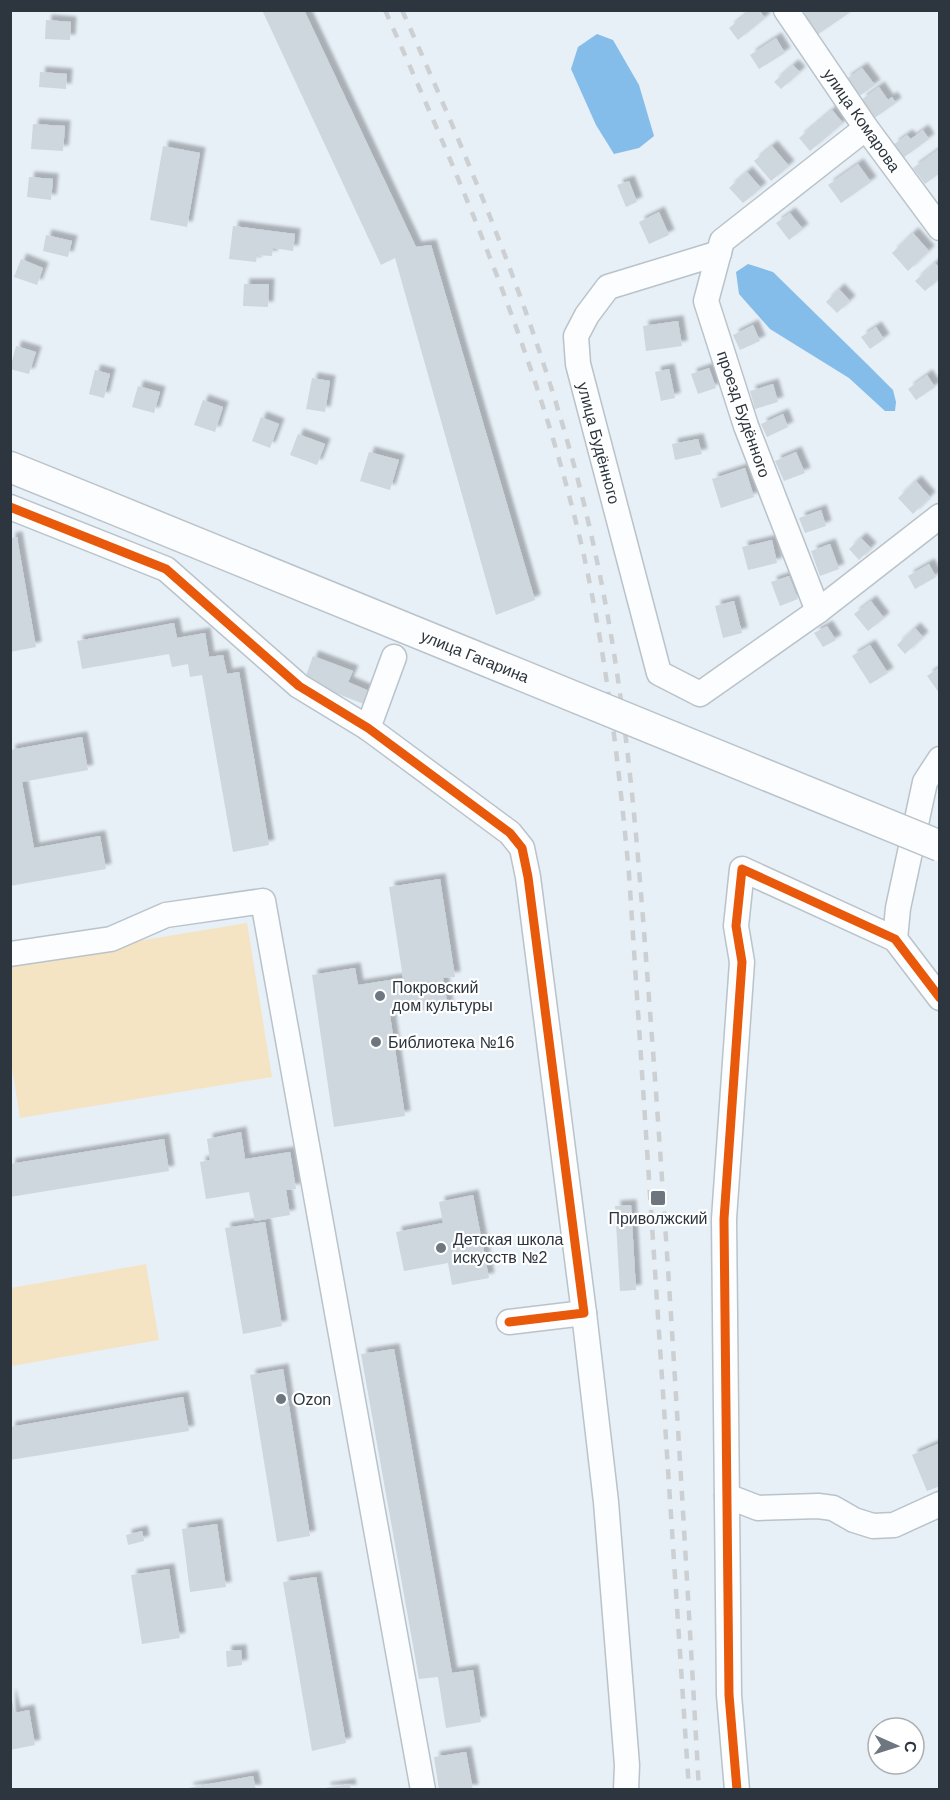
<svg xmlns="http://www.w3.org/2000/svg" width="950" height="1800" viewBox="0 0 950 1800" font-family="Arial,sans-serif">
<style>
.green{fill:#f4e4c4}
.water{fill:#84bcea}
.building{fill:#ced6de;filter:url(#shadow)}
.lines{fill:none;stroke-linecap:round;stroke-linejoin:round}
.minor-casing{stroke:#bac2ca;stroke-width:27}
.major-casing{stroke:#bac2ca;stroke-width:33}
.minor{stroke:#fbfdfe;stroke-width:24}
.major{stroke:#fbfdfe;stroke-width:30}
.rail{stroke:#cdd0d2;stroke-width:4.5;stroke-dasharray:10 10;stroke-linecap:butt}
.major-bridge-casing{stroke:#bac2ca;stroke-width:33;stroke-linecap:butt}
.major-bridge{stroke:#fbfdfe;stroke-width:30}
.cycleway-casing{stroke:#fff;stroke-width:13}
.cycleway{stroke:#e8590c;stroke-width:9}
.poi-dot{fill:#6e777f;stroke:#fff;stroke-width:2}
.labels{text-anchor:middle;stroke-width:4.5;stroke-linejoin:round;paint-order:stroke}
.street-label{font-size:16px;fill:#2d363f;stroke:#fff}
.poi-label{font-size:16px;fill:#2d363f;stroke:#fff;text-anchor:start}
</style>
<defs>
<filter id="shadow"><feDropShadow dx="5.5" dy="-5.5" stdDeviation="1.5" flood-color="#0004"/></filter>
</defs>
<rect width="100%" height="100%" fill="#e7eff7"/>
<g class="green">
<polygon points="247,923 272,1077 20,1118 11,1061 10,962"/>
<polygon points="146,1264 159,1340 12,1366 11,1288"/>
</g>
<g class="water">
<polygon points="597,34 613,40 639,85 654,136 639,148 614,154 596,125 571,69 578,47"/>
<polygon points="748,264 773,272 868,365 893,390 896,402 895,411 885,411 849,378 770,329 739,294 736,272"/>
</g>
<g class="building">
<polygon points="262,10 304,10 416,247 431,245 535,600 496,615 395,258 381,265"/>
<polygon points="751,10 759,10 765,18 738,40 729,28"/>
<polygon points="808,10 822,10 823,13 827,10 848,10 849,13 814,37 800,16"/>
<polygon points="46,20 71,22 70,40 45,39"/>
<polygon points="776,38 785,53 759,69 750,55"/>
<polygon points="793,65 800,72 781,89 774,82"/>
<polygon points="862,68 875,85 858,97 845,80"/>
<polygon points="40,72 67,74 66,89 39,87"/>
<polygon points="879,87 888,100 892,97 896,103 873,119 861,100"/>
<polygon points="832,110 843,123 810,151 799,138"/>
<polygon points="33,124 65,126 63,151 31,149"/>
<polygon points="923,130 929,139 903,158 893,145 907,135 911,139"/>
<polygon points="163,146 200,153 187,227 150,220"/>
<polygon points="772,146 789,166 771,181 754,161"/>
<polygon points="938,150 940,173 925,184 913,168"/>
<polygon points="858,164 871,182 841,203 828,185"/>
<polygon points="747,172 761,188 743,203 729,188"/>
<polygon points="29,177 53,179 51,200 27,197"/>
<polygon points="629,181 637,202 626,207 617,185"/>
<polygon points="659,212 669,235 649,244 639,222"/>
<polygon points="790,213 803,229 789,240 776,223"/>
<polygon points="233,226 295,234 293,251 273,248 272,256 257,255 256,262 229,259"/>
<polygon points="913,233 929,251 908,271 892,253"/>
<polygon points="46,235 72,241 68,257 43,251"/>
<polygon points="21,259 43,268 37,285 14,277"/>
<polygon points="935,263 940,268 940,278 925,291 915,281"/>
<polygon points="244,284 269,284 268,307 243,306"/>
<polygon points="839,289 850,301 837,313 826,302"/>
<polygon points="678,321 682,346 646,351 643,326"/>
<polygon points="753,325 760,341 740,350 733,335"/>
<polygon points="876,327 884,339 870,349 861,337"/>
<polygon points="16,346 36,352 29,374 10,369"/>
<polygon points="709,368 716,388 698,394 691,374"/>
<polygon points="669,369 675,398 661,401 655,372"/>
<polygon points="95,370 110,374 104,398 89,394"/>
<polygon points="927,375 935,387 916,400 908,389"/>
<polygon points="312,378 330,381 325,412 306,409"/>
<polygon points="773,384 778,402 755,409 750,391"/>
<polygon points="138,386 160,392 154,413 132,407"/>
<polygon points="203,400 223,407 215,432 194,425"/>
<polygon points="783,414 788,427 767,437 761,424"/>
<polygon points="261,417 279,424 270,448 252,441"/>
<polygon points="298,434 325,444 317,465 290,455"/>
<polygon points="698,439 702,454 675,460 672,444"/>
<polygon points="369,452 399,460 390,490 360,481"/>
<polygon points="796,452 805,473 784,481 775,461"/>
<polygon points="745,468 754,497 721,508 712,479"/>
<polygon points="916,481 930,497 913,514 898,498"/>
<polygon points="821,510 826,526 805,533 799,518"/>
<polygon points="17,537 36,647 10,652 10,538"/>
<polygon points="861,538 871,548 859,560 849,549"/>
<polygon points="772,540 777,563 748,570 742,547"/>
<polygon points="830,544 839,569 820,576 811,551"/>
<polygon points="929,564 936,577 915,589 908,576"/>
<polygon points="789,576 798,599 780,606 771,582"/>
<polygon points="734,601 742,633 723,638 715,606"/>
<polygon points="871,601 884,618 868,631 854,614"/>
<polygon points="174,623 177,638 205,633 209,657 223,655 227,674 239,672 269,845 233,852 202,675 190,677 188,664 172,667 169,654 82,669 77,641"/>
<polygon points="827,626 836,640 823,647 814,633"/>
<polygon points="915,628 923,637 905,654 897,645"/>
<polygon points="870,645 888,673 870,684 852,656"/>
<polygon points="313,656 353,671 348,682 369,691 364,704 304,681"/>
<polygon points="940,667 940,694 927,676"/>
<polygon points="82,737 88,770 22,782 34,848 100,836 106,869 10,886 10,750"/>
<polygon points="440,879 455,977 443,978 448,1007 390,1015 405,1116 334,1127 312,975 355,968 358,985 403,978 389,887"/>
<polygon points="241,1132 245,1159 290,1152 296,1189 286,1190 290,1215 255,1221 249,1192 206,1199 200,1162 210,1160 207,1139"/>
<polygon points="164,1139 169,1171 10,1197 10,1164"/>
<polygon points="473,1195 489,1278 452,1285 448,1263 404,1271 396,1232 443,1223 439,1202"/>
<polygon points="631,1205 636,1290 620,1291 615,1206"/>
<polygon points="265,1222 282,1326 243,1334 225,1228"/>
<polygon points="394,1349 452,1673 473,1670 481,1722 446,1728 438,1677 419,1679 361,1354"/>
<polygon points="283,1369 310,1536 277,1542 250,1375"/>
<polygon points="183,1397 189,1431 10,1460 10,1427"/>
<polygon points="940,1443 940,1486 927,1491 912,1455"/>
<polygon points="217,1524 226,1587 190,1592 182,1529"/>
<polygon points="142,1531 144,1541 128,1545 126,1535"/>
<polygon points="169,1569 180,1638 142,1644 131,1575"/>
<polygon points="316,1577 346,1743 312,1751 283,1582"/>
<polygon points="241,1650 242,1665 227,1667 226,1651"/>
<polygon points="10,1693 15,1713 29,1710 35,1745 10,1750"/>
<polygon points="466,1752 473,1790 439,1790 434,1757"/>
<polygon points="253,1776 256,1790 188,1790 188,1788"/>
<polygon points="350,1784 351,1790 325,1790 325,1788"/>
</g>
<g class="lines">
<g class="minor-casing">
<g id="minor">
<polyline points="786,10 866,128 940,228"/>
<polyline points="866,128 722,241 706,301 746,426 818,611 940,516"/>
<polyline points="719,253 608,287 587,315 576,336 578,364 659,673 700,694 818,611"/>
<polyline points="10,507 166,569 299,686 368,728 510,833 522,848 528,877 584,1313 509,1322"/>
<polyline points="368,728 394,657"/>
<polyline points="895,939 898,908 925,782 940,759"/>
<polyline points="10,954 111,939 166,915 263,901 423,1790"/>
<polyline points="584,1313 606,1502 627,1765 626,1790"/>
<polyline points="727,1496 758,1508 818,1506 833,1508 854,1520 873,1526 894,1525 940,1504"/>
<polyline points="737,1790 729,1695 724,1219 742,962 736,926 742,869 895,939 940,998"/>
</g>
</g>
<g class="major-casing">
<polyline id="major" points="10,467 104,505"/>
</g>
<use href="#minor" class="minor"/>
<use href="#major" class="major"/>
<g class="rail">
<path d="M385,10c79,178 156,356 199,546 23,105 35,212 45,318l60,916"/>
<path d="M402,10c78,175 153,354 193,542 36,164 45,331 58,499 18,246 32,492 46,739"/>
</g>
<g class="major-bridge-casing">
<polyline id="major-bridge" points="104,505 940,846"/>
</g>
<use href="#major-bridge" class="major-bridge"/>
<g class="cycleway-casing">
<g id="cycleway">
<polyline points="10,507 166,569 299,686 368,728 510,833 522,848 528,877 584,1313 509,1322"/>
<polyline points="737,1790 729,1695 724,1219 742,962 736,926 742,869 895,939 940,998"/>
</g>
</g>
<use href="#cycleway" class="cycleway"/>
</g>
<g class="poi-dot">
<circle cx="380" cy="996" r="6"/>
<circle cx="376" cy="1042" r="6"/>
<rect x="650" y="1190" width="16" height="16" rx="3"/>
<circle cx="441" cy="1248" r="6"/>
<circle cx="281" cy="1399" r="6"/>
</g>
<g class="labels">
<g class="street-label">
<text transform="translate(862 120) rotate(55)" y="6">улица Комарова</text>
<text transform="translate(744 414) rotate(71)" y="6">проезд Будённого</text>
<text transform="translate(599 443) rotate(75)" y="6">улица Будённого</text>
<text transform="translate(475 656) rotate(22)" y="6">улица Гагарина</text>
</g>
<g class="poi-label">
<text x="392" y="993">Покровский<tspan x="392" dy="18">дом культуры</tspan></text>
<text x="388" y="1048">Библиотека №16</text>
<text x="658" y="1224" text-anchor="middle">Приволжский</text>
<text x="453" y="1245">Детская школа<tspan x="453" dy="18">искусств №2</tspan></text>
<text x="293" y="1405">Ozon</text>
</g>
</g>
<rect width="950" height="1800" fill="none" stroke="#2d363f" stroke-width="24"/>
<g transform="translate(896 1746) rotate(93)"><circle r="28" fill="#ffffff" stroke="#abafb2" stroke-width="1.5"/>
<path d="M0-4.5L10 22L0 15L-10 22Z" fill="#6e777f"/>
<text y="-9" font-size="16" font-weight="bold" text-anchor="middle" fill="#2d363f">С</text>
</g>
</svg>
